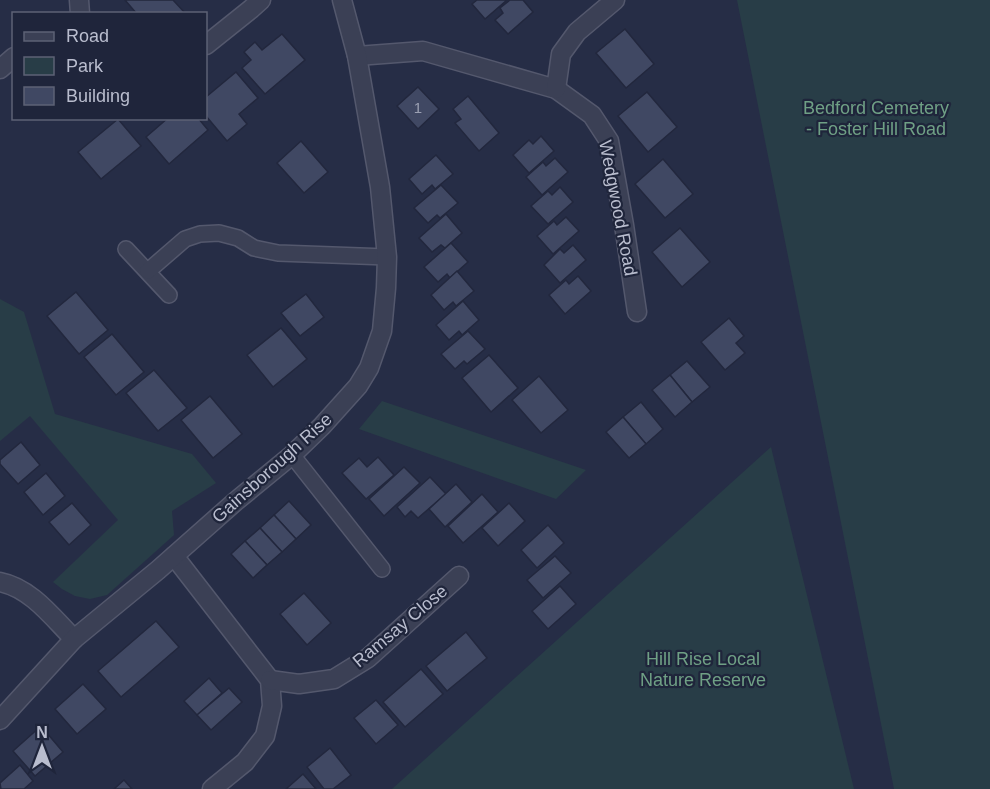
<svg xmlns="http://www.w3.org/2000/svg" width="990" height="789" viewBox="0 0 990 789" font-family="Arial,sans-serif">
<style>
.green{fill:#283d47}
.building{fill:#404863;stroke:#22273d;stroke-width:1.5}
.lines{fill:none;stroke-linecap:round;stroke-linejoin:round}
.service-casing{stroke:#54586d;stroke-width:18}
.minor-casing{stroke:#54586d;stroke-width:21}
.service{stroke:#3b4055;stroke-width:15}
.minor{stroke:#3b4055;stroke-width:18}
.labels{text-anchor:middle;stroke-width:4.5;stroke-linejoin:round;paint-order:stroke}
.number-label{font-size:15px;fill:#9ba0b3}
.park-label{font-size:18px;fill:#6fa085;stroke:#1f253b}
.street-label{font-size:18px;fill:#b9bdce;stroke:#1f253b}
</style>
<rect width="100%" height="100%" fill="#262d46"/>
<g class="green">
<polygon points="737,0 990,0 990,789 894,789"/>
<polygon points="0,299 24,312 55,414 192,454 216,483 172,511 174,535 107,595 90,599 75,596 62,589 53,582 118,520 30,416 0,441"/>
<polygon points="382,401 586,470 556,499 359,429"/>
<polygon points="771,447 854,789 392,789"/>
</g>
<g class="building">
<polygon points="125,0 173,0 185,13 137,14"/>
<polygon points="477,0 507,0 485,19 472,4"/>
<polygon points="510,0 523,0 533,12 508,34 495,20 503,13 500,8"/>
<polygon points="625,29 654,64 626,88 596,53"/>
<polygon points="282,34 305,60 265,94 242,68 251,60 244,52 255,42 262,50"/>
<polygon points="236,72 258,98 239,114 247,124 227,141 206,116 206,97"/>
<polygon points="418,87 439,109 418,129 397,106"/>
<polygon points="647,92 677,127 648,152 618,116"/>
<polygon points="468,96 499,133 479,151 455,123 461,119 453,109"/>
<polygon points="168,118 198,118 208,130 169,164 146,137"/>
<polygon points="118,119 141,146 101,179 78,152"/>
<polygon points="541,136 554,151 529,173 513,155 529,140 533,144"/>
<polygon points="301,141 328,172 304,193 277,163"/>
<polygon points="436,155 453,174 435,189 432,185 422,194 409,179"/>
<polygon points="555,158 568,172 542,195 526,177 543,162 546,166"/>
<polygon points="663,159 693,194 665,218 635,184"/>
<polygon points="441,185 458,203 440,218 437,215 428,223 414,208"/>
<polygon points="560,187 573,202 548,224 531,206 548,191 552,195"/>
<polygon points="446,214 462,233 445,248 441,245 432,252 419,238"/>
<polygon points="566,217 579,231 553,254 537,236 554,221 557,225"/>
<polygon points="680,228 710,262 682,287 652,252"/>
<polygon points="451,243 468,262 450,278 447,274 438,282 424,267"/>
<polygon points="573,245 586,260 560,283 544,265 560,249 564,253"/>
<polygon points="457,271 474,291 456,306 453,302 444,310 431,295"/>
<polygon points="578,276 591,291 565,314 549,295 566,280 569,284"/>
<polygon points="76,292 108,330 79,354 47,316"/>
<polygon points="306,294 324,317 300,336 281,313"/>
<polygon points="463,301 479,320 462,335 459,331 449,340 436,325"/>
<polygon points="729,318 744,336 736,343 745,353 725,370 701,342"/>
<polygon points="281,328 307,359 273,387 247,355"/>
<polygon points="468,331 485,349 467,364 464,361 455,369 441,354"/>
<polygon points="112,334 144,372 116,395 84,357"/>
<polygon points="489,355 518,388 491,412 462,378"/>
<polygon points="687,361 710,387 692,402 670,375"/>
<polygon points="154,370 187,408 158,431 126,393"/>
<polygon points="670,375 692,402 675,417 652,390"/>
<polygon points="539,376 568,410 541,433 512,400"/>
<polygon points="210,396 242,434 213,458 181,420"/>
<polygon points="641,402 663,429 646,444 623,417"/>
<polygon points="623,417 646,444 629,458 606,432"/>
<polygon points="21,442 40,465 18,484 0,464 0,460"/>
<polygon points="378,457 394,475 366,499 342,473 359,458 367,467"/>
<polygon points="404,467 420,483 384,516 369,499"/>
<polygon points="46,473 65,496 43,515 24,492"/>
<polygon points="430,477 446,494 418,518 411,511 405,517 397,507"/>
<polygon points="456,484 472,502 445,527 429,509"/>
<polygon points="482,494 498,512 463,543 448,526"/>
<polygon points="289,501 311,525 296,539 274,515"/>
<polygon points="72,503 91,525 69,545 49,522"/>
<polygon points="509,503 525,521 498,546 482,528"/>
<polygon points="274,515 296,539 282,552 260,528"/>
<polygon points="548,525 564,543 537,568 521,550"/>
<polygon points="260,528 282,552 267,565 245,541"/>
<polygon points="245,541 267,565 253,578 231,554"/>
<polygon points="555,556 571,573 543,598 527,580"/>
<polygon points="560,586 576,604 548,629 532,611"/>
<polygon points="304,593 331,623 307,645 280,614"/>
<polygon points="156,621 179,647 121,697 98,671"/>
<polygon points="466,632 487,658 447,691 426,666"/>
<polygon points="421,669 443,694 405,727 383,702"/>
<polygon points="209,678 222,693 197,715 184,701"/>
<polygon points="83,684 106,709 77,734 55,709"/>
<polygon points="229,688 242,702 211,730 197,715"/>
<polygon points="376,700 398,725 376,744 354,718"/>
<polygon points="41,726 63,752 35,776 13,751"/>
<polygon points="330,748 351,775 333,789 324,789 307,767"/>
<polygon points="20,765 33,781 24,789 1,789 0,783"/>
<polygon points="303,774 316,789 286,789"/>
<polygon points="124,780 132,789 114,789"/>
</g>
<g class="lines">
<g class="service-casing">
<g id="service">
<polyline points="126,249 169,295"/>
<polyline points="148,271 185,239 200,234 219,233 238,238 254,248 278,253 387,257"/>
<polyline points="292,455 382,569"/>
</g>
</g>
<g class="minor-casing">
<g id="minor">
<polyline points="79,0 80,14"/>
<polyline points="206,45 251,9 261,0"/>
<polyline points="357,56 423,51 556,89 592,115 609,141 624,225 637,312"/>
<polyline points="0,69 14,57"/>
<polyline points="556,89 561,54 577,32 615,0"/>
<polyline points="174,556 270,680 272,706 265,736 245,762 212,789"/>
<path d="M0,582c31,6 53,36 74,57"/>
<polyline points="270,680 299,684 334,679 368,658 459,576"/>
<polyline points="0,720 74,639 158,570 236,501 292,455 322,426 358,386 369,368 382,331 386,288 387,257 380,187 357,56 342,0"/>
</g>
</g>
<use href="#service" class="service"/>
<use href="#minor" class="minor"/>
</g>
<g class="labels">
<g class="number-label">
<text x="418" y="113">1</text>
</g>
<g class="park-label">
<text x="876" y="114">Bedford Cemetery<tspan x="876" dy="21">- Foster Hill Road</tspan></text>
<text x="703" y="665">Hill Rise Local<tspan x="703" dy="21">Nature Reserve</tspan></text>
</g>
<g class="street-label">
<text transform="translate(618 208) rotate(79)" y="6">Wedgwood Road</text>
<text transform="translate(272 468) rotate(-42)" y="6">Gainsborough Rise</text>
<text transform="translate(400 626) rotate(-40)" y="6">Ramsay Close</text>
</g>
</g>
<rect x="12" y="12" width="195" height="108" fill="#1f253b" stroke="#5d6276" stroke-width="1.5"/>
<rect x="24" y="32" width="30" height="9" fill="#3b4055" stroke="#5d6276" stroke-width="1.5"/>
<text x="66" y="42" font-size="18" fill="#b9bdce">Road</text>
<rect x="24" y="57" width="30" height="18" fill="#283d47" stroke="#5d6276" stroke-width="1.5"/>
<text x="66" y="72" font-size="18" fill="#b9bdce">Park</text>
<rect x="24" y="87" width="30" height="18" fill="#404863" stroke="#5d6276" stroke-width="1.5"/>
<text x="66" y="102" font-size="18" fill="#b9bdce">Building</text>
<g transform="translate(42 747)" stroke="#1f253b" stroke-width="4.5" paint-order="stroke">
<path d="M0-4.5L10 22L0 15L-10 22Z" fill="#b9bdce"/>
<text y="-9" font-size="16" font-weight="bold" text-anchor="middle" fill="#b9bdce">N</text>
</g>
</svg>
